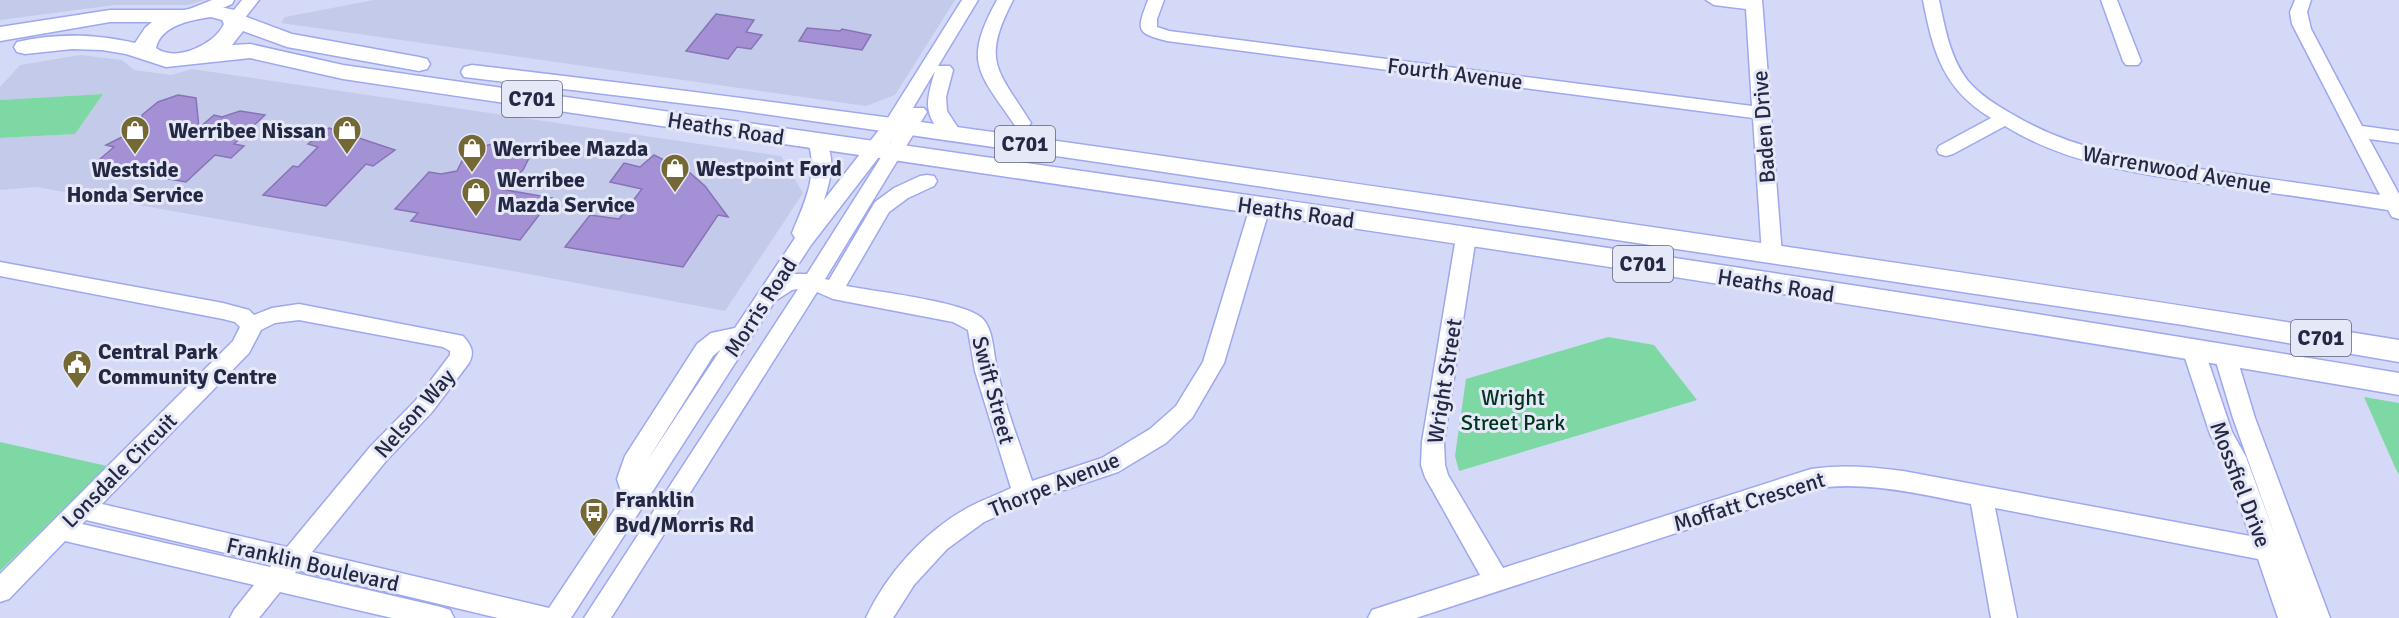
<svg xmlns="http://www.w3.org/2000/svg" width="2399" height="618" viewBox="0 0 2399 618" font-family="Signika,sans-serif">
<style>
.built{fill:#c4caea}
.green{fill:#7dd8a3}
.building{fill:#a490d5;stroke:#8773b6;stroke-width:1.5}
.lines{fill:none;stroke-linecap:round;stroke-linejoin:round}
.minor-casing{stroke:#9ea8ef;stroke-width:3}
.major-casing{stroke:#9ea8ef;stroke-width:3}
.minor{fill:#fff;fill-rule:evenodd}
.major{fill:#fff;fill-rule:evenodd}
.labels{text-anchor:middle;stroke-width:6;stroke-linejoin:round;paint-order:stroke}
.shield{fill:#e5e8f6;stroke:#5e6279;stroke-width:1.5}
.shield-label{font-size:21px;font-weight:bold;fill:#242844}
.street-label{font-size:22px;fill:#242844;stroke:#e5e8f6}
.poi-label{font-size:22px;font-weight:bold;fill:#242844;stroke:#e5e8f6;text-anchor:start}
.park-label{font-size:22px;fill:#00341c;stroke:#e5e8f6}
</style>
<rect width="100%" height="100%" fill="#d4d9f7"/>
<g class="built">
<polygon points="0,0 204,0 189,5 115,5 0,20"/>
<polygon points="374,0 955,0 895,95 866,106 281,23 285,17"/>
<polygon points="80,55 122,60 134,70 171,75 192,69 781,156 803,193 725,311 518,272 36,187 0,190 0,138 75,134 103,94 0,100 0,87 20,65"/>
</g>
<g class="green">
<polygon points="103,94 75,134 0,138 0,100"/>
<polygon points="1608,337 1654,345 1697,400 1459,471 1455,456 1466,379"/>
<polygon points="2364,397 2399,403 2399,475 2394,465"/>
<polygon points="0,442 107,466 0,571"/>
</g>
<g class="building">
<polygon points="716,14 754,20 746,32 762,35 751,49 737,47 728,59 686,51"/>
<polygon points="807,28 840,31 842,29 871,35 862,50 799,41"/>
<polygon points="178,95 196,98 199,128 214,115 222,117 240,111 265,115 234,144 244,146 231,158 215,155 186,182 92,166 114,147 106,145 144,126 142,115 158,102"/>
<polygon points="329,128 395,150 373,166 366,164 326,206 263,195 293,166 298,167 318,147 308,144"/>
<polygon points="504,142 513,142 524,147 528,150 529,158 523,170 500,189 552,198 520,240 411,221 418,213 395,209 429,172 441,174 457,171 462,161 471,153 488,145"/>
<polygon points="654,155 690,173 705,186 728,217 718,215 683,267 565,247 590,215 619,219 642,189 610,182 624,163 640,167"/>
</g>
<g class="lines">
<g class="minor-casing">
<g id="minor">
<polygon points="212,0 234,0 232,4 199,18 187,18 185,14 187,10"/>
<polygon points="242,0 259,0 240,24 228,24 226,20"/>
<path d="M962,0h16l-40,66h12l3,4 -7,27 1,14 15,23 -2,4c-17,5 -32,-18 -32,-34 0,-11 4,-22 7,-33l-22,37h11l3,4 -102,167 4,1 46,-78 19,-14 26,-12 7,-1 7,1 3,5 -3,5 -26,12 -19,14 -43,74c27,5 122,16 137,33 9,10 10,27 12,39 7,41 24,83 37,123l70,-23 48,-29 26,-23 27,-44 47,-155 3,-5 7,-2 7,2 3,5 -46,156 -32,55 -26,25 -48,29 -87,29 -47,21 -37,27 -33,36 -21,33h-27c21,-45 59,-87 103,-111 13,-7 28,-12 42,-19l-36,-117 -7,-41 -15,-8 -120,-23 -16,-7 -206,326h-27l214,-329 -6,1 -17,11 -204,317h-73l-201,-48 -2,3 146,34 9,3 4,8h-62l-112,-26 -21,26h-29l4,-8 20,-25 -189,-44 -56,58 -9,3v-28l233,-233 7,-14 -5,-5 -12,-3 -223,-43v-14l223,41 26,7 5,5 18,-7 27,-4 164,32c8,9 12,16 6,27l-37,49 -46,49 -74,91 237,56 74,-111 -6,-18 8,-23 72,-112 14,-11 24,-5 60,-90 -3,-5c12,-29 27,-59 16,-91l2,-4h14c12,19 7,41 0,62l62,-79zM892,140l-85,134h-15l19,-29zM299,320l144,27 7,4v4l-34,45 -46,47 -83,100 -185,-43 147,-151 12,-23 14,-7zM721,349l-74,112 66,-105zM86,520l186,44 -2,3 -188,-43z"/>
<path d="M997,0h16c-32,62 -16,69 18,123l-3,4h-12c-37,-55 -54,-63 -19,-127z"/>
<path d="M1148,0h16l-7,19v8l12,4 583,75 -6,-97 -32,-4 -8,-5h56l20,255 -3,5 -7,2 -7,-2 -3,-5 -9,-137 -586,-77c-32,-8 -30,-11 -19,-41z"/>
<path d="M1923,0h16c6,28 11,58 29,81 12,14 28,24 44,33 68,41 146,49 223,60 49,7 97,14 145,21l-88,-171 -2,-12 5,-12h16l-4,12 4,17 51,97 37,5v12l-30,-4 30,55v25l-7,-2 -4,-7c-53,-8 -106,-16 -159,-23 -76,-11 -158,-20 -224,-61l-52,28 -7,2 -7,-2 -2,-4 2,-4 52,-28c-48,-29 -58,-66 -68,-118z"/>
<polygon points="2101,0 2117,0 2141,61 2138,65 2126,65 2123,61"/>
<path d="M1466,230l7,2 3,5 -32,205 1,23 3,10 55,93 308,-99c31,-5 61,-2 92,2l347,65 -27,-77 -13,-25 -28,-85 3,-6 8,-2 8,2 3,6 28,83 14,25 31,84 -44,-123 -19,-63 3,-6 8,-2 8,2 3,6 19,63 75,200h-26l-19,-54 19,54h-26l-20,-59 -263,-51 22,110h-26l-20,-114c-53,-10 -106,-24 -160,-15l-395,129h-48l4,-8 108,-35 -55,-98 -4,-12 1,-23 34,-205 3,-5z"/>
</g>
</g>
<g class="major-casing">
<g id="major">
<path d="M211,5l28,6 2,4 51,19 127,23 8,2 3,5 -3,5 -8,2 -132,-24 -44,-16 -11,14 18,-1 93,21c686,99 1373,193 2056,308v22c-683,-118 -1370,-214 -2056,-316l-93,-21 -84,9 -40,-13 -24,-4 -30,-1 -47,5 -8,-2 -3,-5 3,-5c38,-9 80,-8 118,1l10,-15 7,-6h-42l-110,19v-14l110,-17h74zM211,17l11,3 2,4c-9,20 -48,39 -68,24 5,-23 35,-28 55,-31z"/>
<path d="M472,65c347,40 692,91 1037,141 297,44 594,86 890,134v22l-216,-37 -1086,-163 -368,-53 -265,-32 -3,-5 3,-5z"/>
</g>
</g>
<use href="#minor" class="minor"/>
<use href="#major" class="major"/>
</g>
<defs>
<g id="shop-pin" transform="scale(1.5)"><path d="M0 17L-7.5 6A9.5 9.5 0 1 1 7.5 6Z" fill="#746835" stroke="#e5e8f6"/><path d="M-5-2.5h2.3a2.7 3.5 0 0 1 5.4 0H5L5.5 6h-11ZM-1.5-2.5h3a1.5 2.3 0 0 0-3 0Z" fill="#fff"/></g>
<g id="civic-pin" transform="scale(1.5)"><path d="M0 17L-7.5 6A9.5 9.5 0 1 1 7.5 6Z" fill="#746835" stroke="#e5e8f6"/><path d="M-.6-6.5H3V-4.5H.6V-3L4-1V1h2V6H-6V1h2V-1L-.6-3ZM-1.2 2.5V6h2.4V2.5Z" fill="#fff"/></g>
<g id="bus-pin" transform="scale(1.5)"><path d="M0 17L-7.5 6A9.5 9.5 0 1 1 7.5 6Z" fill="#746835" stroke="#e5e8f6"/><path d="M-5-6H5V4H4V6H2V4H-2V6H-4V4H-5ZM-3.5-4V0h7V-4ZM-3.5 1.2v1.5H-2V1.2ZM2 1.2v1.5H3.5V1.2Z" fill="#fff"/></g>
</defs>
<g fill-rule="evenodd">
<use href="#shop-pin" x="135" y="130"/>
<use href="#shop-pin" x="347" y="130"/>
<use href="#shop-pin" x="472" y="148"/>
<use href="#shop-pin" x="675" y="168"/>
<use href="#shop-pin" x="476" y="192"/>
<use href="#civic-pin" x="77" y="364"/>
<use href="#bus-pin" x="594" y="512"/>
</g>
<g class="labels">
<g class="shield">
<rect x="502" y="81" width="60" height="36" rx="4.5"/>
<rect x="995" y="126" width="60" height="36" rx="4.5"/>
<rect x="1613" y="246" width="60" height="36" rx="4.5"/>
<rect x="2291" y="320" width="60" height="36" rx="4.5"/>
</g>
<g class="shield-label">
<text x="532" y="106">C701</text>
<text x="1025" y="151">C701</text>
<text x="1643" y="271">C701</text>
<text x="2321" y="345">C701</text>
</g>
<g class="street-label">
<text transform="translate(1455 73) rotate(7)" y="8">Fourth Avenue</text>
<text transform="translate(1763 127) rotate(-94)" y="8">Baden Drive</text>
<text transform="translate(726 128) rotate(9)" y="8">Heaths Road</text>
<text transform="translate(2177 169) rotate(10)" y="8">Warrenwood Avenue</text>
<text transform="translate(1296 212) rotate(8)" y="8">Heaths Road</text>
<text transform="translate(1776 285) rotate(9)" y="8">Heaths Road</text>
<text transform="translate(760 307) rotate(-57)" y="8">Morris Road</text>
<text transform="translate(1444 381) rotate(-81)" y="8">Wright Street</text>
<text transform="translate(994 390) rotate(75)" y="8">Swift Street</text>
<text transform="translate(414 413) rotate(-49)" y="8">Nelson Way</text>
<text transform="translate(119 470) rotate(-45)" y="8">Lonsdale Circuit</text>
<text transform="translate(1054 484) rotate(-22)" y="8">Thorpe Avenue</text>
<text transform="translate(2241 484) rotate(69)" y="8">Mossfiel Drive</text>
<text transform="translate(1749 501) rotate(-17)" y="8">Moffatt Crescent</text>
<text transform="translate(313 564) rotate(13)" y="8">Franklin Boulevard</text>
</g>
<g class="poi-label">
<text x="326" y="138" text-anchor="end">Werribee Nissan</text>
<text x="493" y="156">Werribee Mazda</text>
<text x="696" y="176">Westpoint Ford</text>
<text x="135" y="177" text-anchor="middle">Westside<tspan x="135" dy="25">Honda Service</tspan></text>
<text x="497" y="187">Werribee<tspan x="497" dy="25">Mazda Service</tspan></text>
<text x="98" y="359">Central Park<tspan x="98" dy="25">Community Centre</tspan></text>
<text x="615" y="507">Franklin<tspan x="615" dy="25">Bvd/Morris Rd</tspan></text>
</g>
<g class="park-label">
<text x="1513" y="405">Wright<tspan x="1513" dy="25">Street Park</tspan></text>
</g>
</g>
</svg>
